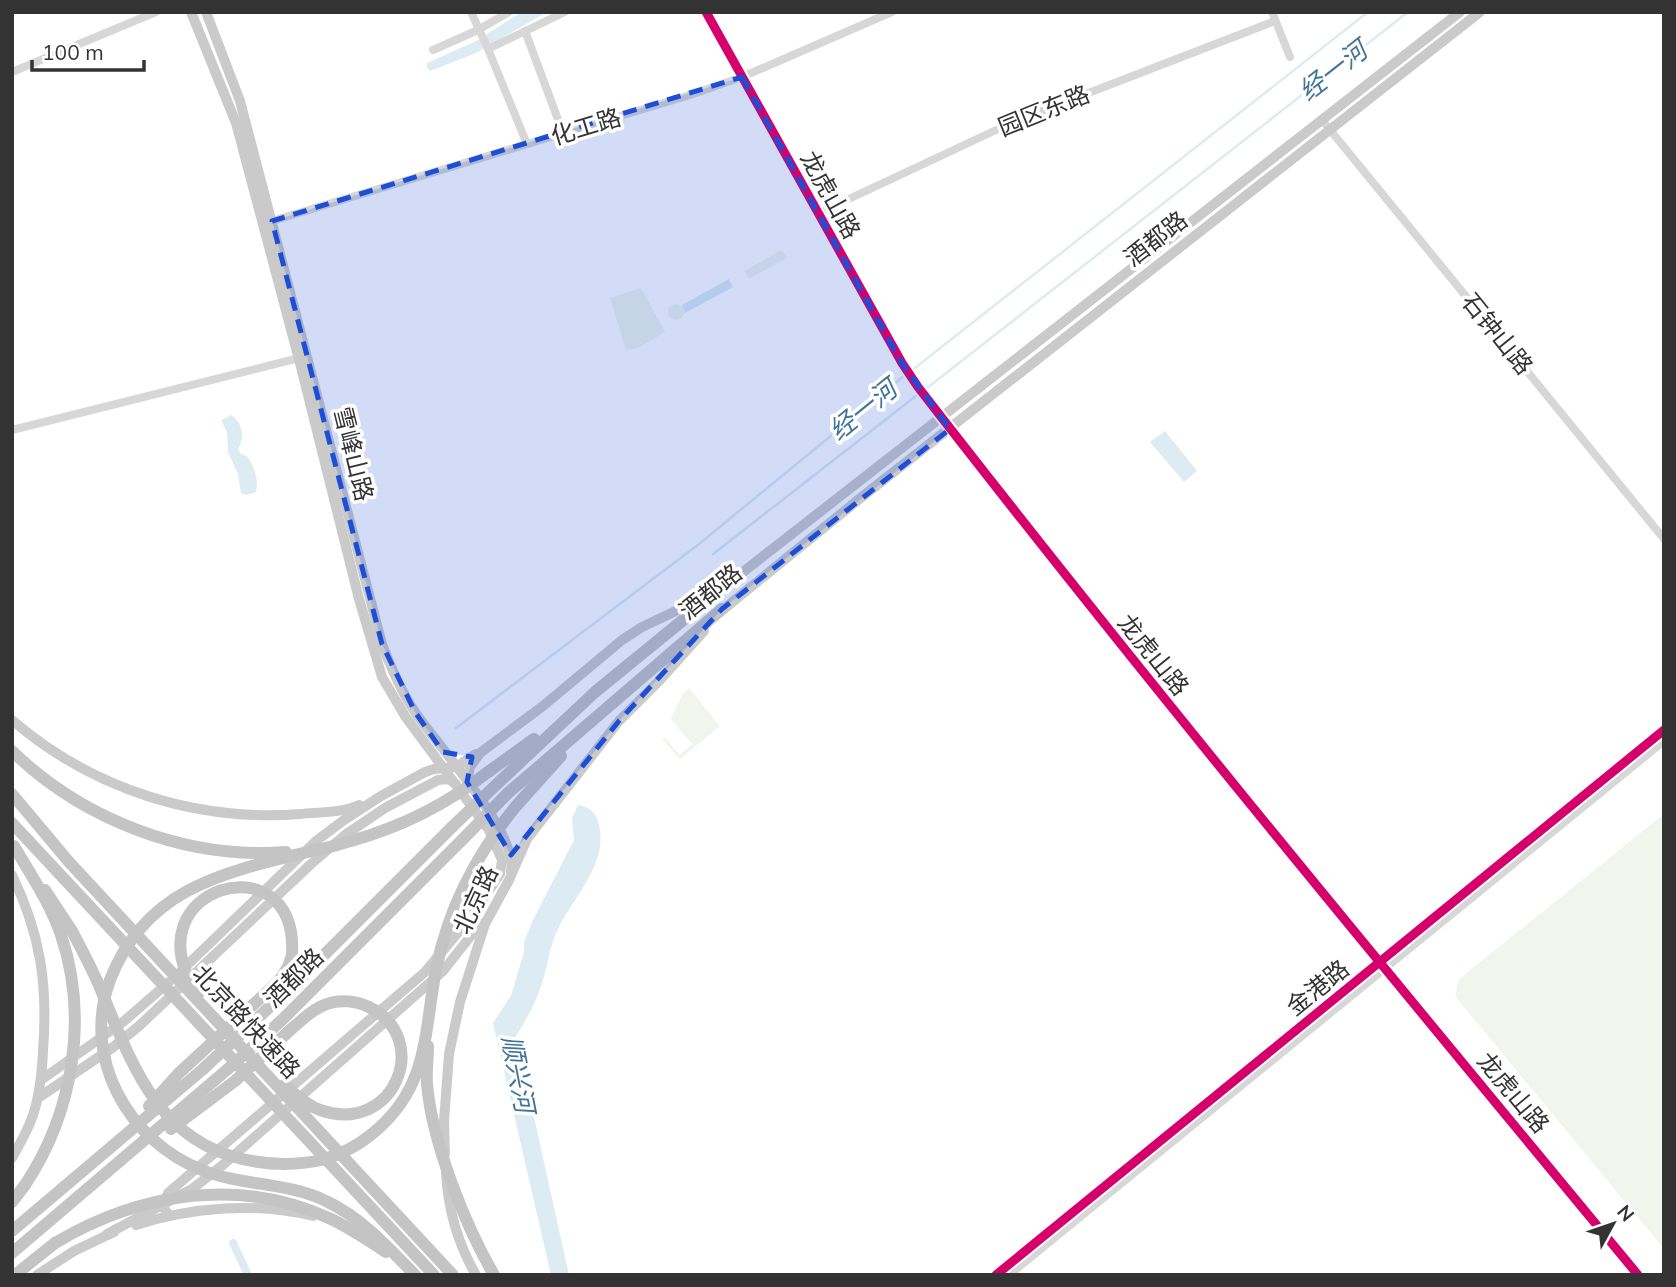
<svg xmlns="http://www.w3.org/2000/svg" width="1676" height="1287" viewBox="0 0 1676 1287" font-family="Mulish,'Noto Sans SC',sans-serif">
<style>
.green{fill:#f1f5ed}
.water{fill:#ddebf3}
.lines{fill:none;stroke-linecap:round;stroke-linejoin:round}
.stream{stroke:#ddebf3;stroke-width:2.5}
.canal{stroke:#ddebf3;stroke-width:8}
.minor{stroke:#d7d7d7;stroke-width:8}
.major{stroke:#cacaca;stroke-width:10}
.highway{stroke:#c4c4c4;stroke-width:12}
.highway-bridge{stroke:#c4c4c4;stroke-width:12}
.cycleway-casing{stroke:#fff;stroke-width:13}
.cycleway{stroke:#d6006c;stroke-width:9}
.marked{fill:#1d4ed8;fill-opacity:0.2;stroke:#1d4ed8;stroke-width:5;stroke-dasharray:14 9;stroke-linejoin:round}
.labels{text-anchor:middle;stroke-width:7;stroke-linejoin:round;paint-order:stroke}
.street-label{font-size:24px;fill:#333;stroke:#fff}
.water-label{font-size:26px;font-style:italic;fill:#3f7597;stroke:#fff}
</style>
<rect width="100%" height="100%" fill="#fff"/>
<g class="green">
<polygon points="782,250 787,258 749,279 744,271"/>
<polygon points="641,288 665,332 638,348 626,350 610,298"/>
<circle cx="676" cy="312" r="8"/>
<polygon points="689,688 720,726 680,759 662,739 664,737 680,755 692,744 671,719 682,695"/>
<polygon points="1664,814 1664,1249 1455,996 1459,979"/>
</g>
<g class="water">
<polygon points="522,12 547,12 476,53 430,71 427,67 427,63 485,37 488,33"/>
<polygon points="729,279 733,287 685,313 682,305"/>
<path d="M231,415c12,8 14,23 7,34l3,5 6,2c7,10 12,23 9,36l-10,3 -5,-2 -3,-19 -10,-22 -1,-20 -6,-12z"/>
<polygon points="1165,431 1197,471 1184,482 1150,442"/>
<path d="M578,805c12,2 19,8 21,20 9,39 -24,70 -40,102 -8,14 -10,31 -14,46 -6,23 -16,43 -29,63l53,239h-18l-58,-252 18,-27 13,-44v-10l9,-22 41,-80 -2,-22z"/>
</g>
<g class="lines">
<g class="stream">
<polyline points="911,371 1368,12"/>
<polyline points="927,388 1408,12"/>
<polyline points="713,554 916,396"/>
<polyline points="456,728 699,544 905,375"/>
</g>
<polyline class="canal" points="233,1243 248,1275"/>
<g class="minor">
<polyline points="471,12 488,49 527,144"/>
<path d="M706,12l196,351 16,24c233,301 477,594 720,888"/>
<polyline points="1272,12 1290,57"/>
<polyline points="525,31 563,133"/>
<polyline points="488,49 565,12"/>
<polyline points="433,50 478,30 509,12"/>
<polyline points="12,72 156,12"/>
<polyline points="1322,120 1664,539"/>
<polyline points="819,213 1011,123 1275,21"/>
<polyline points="272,221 690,95 742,77 892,12"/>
<polyline points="12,430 299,358"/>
<polyline points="996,1275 1664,730"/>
<polyline points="1009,1275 1664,741"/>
</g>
<g class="major">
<path d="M206,12l34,89 142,543c9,24 19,47 33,68 22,33 104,122 96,159"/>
<polyline points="719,613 858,500 1480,12"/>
<path d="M12,720c80,69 184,102 288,94 20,-2 41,-1 59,-9"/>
<polyline points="467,782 470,767 480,753 543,706 622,640 642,627 720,590 1460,12"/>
<path d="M12,875c29,60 36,110 31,176 -1,22 -3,43 -10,64 -5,15 -13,29 -21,43"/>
<polyline points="181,971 316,841 344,820 381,796 425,772 434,769 456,767 476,754"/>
<polyline points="41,1080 123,1022 169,982"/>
<polyline points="38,1098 112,1048 139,1026 311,864 345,835 385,808 438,780 448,779 456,784"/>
<polyline points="445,1154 444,1121 449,1054 460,1002 485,924 509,880 527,839 619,721 661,679 704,631"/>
<path d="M446,1173c2,35 12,71 30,102"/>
<polyline points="170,1216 162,1206 168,1193 425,972 471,917 500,874 502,860 489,830 405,716 382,677 359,599 301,367 236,123 191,12"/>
<path d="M136,1225c56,-18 120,-23 177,-9"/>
<polyline points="107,1234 192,1189 224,1164 443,971 481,923"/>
<polyline points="37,1275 74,1251 114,1232"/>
</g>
<g class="highway">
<polyline points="488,772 534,739"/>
<polyline points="497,784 595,692 720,590"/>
<polyline points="508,793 722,609"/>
<polyline points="517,805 561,756"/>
<polyline points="45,890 72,931"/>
<polyline points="149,1106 179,1073 279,981 288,967 292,955"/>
<polyline points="171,1129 235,1081 288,1032"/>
<polyline points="12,1202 25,1185"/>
<polyline points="12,1231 202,1070 304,975 452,827"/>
<polyline points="12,1253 229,1068 283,1019 463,839"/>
<polyline points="15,1275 55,1243"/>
</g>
<g class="highway-bridge">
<path d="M12,751c71,69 175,109 274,101"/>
<polyline points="12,794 69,862 453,1275"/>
<polyline points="12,823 434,1275"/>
<polyline points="452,827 497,784"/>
<polyline points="463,839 508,793"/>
<path d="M14,846c17,29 36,57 47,89 28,83 12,178 -36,250"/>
<path d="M320,849c-89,22 -173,35 -210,131 -29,77 18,161 92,190 39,16 86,12 124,31 36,17 62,46 89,74"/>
<path d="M314,850c13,-1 25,-6 37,-9 50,-14 96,-37 137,-69"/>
<path d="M72,931c9,17 18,34 26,52 31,73 56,156 144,176 27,6 52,7 79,1 42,-11 80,-45 95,-86 12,-32 13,-70 20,-104 12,-61 41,-117 81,-165"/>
<path d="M198,994c-72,-106 101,-157 94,-39"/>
<path d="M428,1046c0,12 -2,26 -1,38 5,58 38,141 67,191"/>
<path d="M284,1085c11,9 22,20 36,25 75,26 113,-72 49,-103 -12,-6 -29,-8 -42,-3 -15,5 -27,18 -39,28"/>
<path d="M55,1243c84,-50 184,-67 276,-24 19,9 37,21 55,33"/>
</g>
<g class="cycleway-casing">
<g id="cycleway">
<path d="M706,12l196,351 16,24c233,301 477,594 720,888"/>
<polyline points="996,1275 1664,730"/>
</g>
</g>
<use href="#cycleway" class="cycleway"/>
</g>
<path class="marked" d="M742,77l160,286 48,66 -228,180 -103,112 -108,134 -44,-73 5,-25 -29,-5 -28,-40 -33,-68 -110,-423z"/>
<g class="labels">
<g class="street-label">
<text transform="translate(1044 111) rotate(-22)" y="8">园区东路</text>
<text transform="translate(586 127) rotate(-17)" y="8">化工路</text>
<text transform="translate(830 195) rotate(61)" y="8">龙虎山路</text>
<text transform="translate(1156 239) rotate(-38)" y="8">酒都路</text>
<text transform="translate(1497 334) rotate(51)" y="8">石钟山路</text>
<text transform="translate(353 454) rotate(76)" y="8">雪峰山路</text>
<text transform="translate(711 592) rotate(-39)" y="8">酒都路</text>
<text transform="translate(1153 655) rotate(51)" y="8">龙虎山路</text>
<text transform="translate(476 900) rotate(-65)" y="8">北京路</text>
<text transform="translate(294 978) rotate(-45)" y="8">酒都路</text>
<text transform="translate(1318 988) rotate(-39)" y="8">金港路</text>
<text transform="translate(246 1022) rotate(47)" y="8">北京路快速路</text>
<text transform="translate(1513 1093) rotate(50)" y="8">龙虎山路</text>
</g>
<g class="water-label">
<text transform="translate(1333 71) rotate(-38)" y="9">经一河</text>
<text transform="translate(863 410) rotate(-39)" y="9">经一河</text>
<text transform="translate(518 1074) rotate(79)" y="9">顺兴河</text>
</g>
</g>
<rect width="1676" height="1287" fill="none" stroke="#333333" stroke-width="28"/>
<g transform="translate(1613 1224) rotate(50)" stroke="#ffffff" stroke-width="5" paint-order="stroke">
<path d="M0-5L12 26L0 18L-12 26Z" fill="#333333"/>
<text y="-10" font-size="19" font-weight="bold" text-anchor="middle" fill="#333333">N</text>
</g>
<path d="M32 60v10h112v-10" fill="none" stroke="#333333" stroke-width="3.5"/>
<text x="42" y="60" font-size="21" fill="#333333" stroke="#ffffff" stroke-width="5" paint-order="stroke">100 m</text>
</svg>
